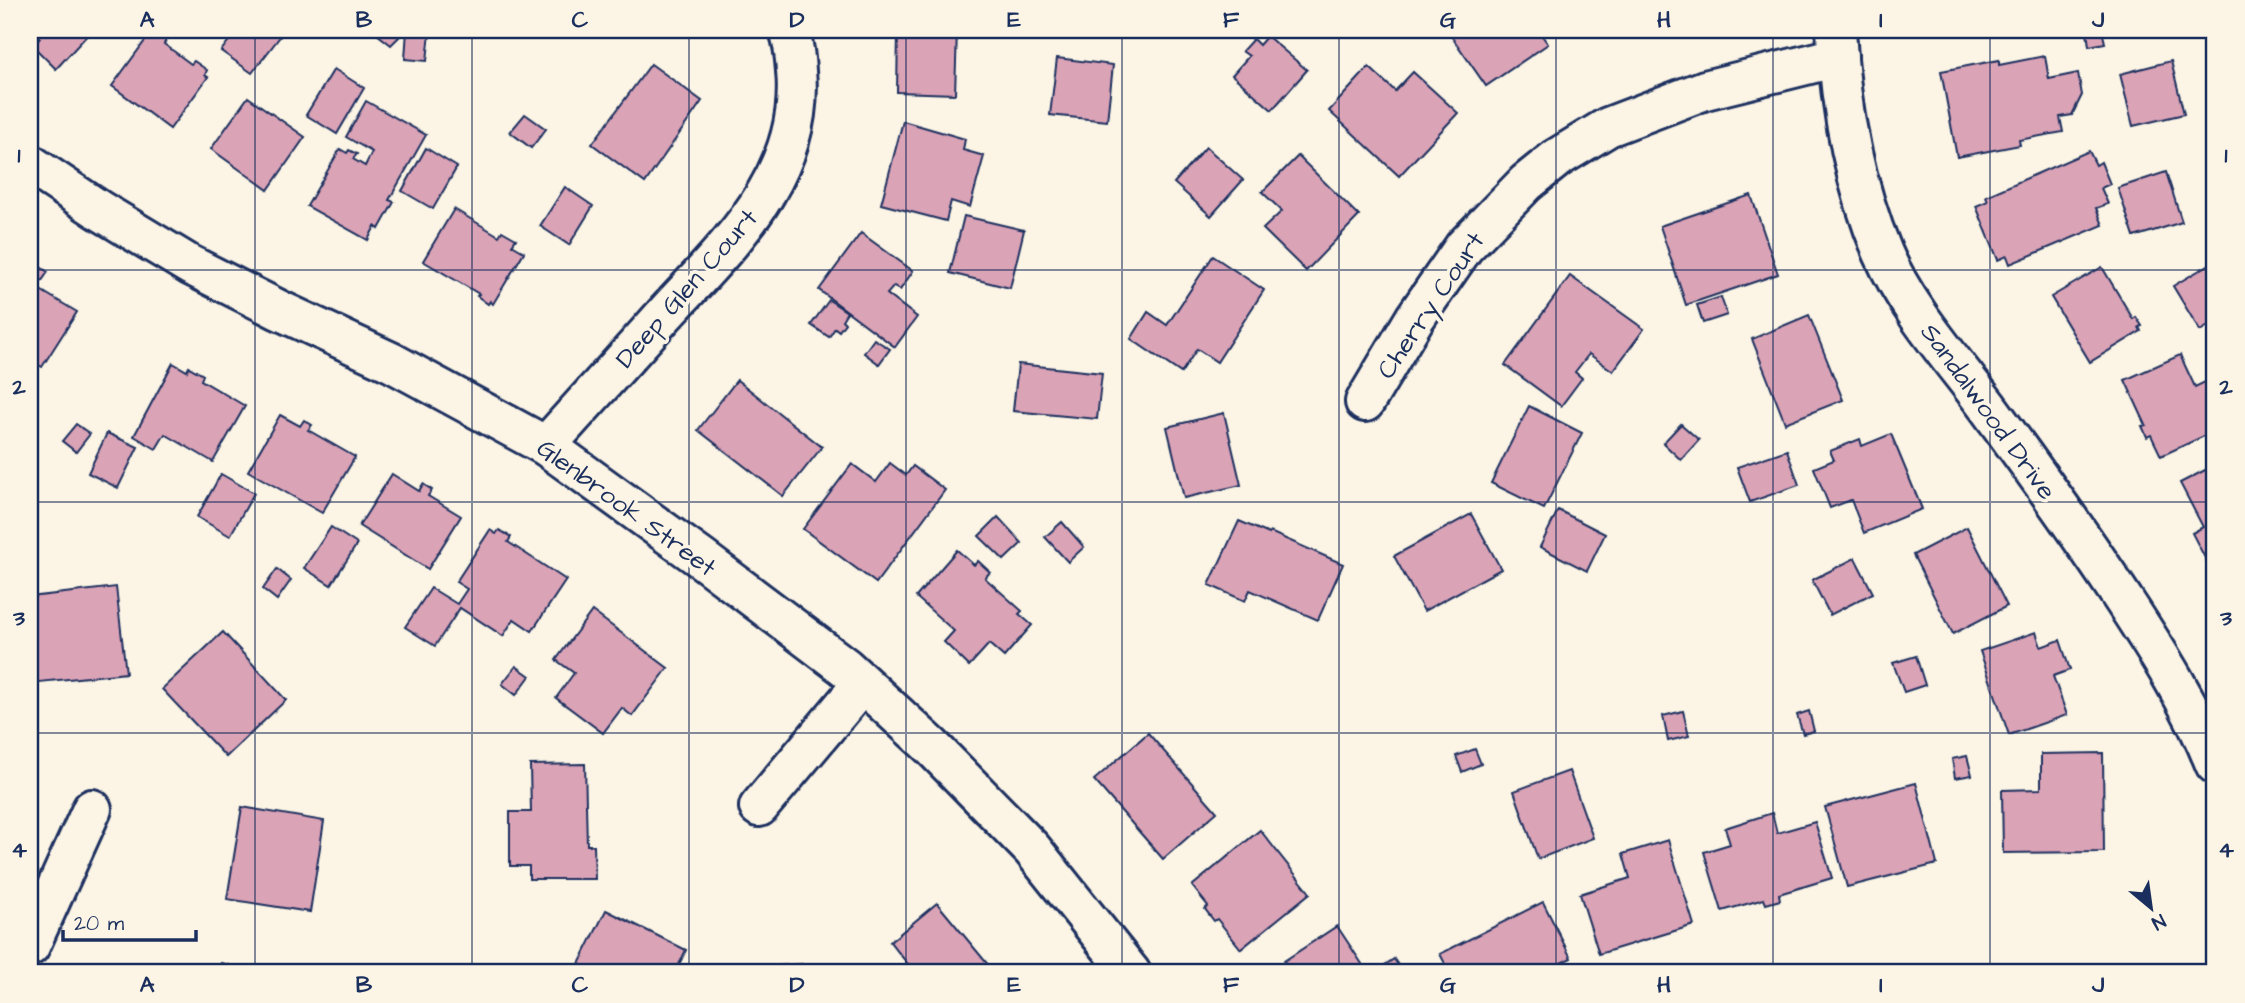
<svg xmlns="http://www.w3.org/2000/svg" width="2245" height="1003" viewBox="0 0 2245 1003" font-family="'Architects Daughter',sans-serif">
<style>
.building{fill:#dba3b6;stroke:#1b2f5e;stroke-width:2}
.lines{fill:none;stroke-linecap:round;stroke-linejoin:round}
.minor-casing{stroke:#1b2f5e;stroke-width:44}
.minor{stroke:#fcf5e5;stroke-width:38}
.grid{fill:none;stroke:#1b2f5e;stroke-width:2;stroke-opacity:0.55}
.labels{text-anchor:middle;stroke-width:7;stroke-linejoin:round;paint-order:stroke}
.street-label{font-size:26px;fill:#1b2f5e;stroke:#fcf5e5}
.neatline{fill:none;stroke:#1b2f5e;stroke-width:2.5}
.grid-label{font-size:23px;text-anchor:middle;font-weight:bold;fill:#1b2f5e}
</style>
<rect width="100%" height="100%" fill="#fcf5e5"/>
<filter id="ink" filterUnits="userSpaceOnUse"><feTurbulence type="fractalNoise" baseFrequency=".0143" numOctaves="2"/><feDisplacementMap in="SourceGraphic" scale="14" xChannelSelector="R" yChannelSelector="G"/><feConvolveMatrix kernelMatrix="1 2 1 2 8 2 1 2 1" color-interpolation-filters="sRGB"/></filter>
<g filter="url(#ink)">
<g class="building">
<polygon points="31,30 92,30 56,69 33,46 40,38"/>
<polygon points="237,30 285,30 252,73 221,51"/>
<polygon points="380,30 391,30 399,37 391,45 377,34"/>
<polygon points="407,30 430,32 427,61 405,59"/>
<polygon points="898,30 957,30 955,94 897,92"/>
<polygon points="1447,30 1538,30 1548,44 1486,86"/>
<polygon points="2102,30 2105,43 2089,46 2087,32"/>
<polygon points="150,34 157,39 159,35 166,40 164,44 191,64 194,61 207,70 205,75 208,77 170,129 112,86"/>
<polygon points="1267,36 1307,70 1272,110 1232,75 1249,56 1242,51 1253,39 1259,45"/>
<polygon points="2045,56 2049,79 2078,73 2082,95 2072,115 2060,117 2063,132 2019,140 2020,145 1957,157 1941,71 1999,60 1999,65"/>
<polygon points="1057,58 1113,65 1107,121 1050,115"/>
<polygon points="2171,61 2184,114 2133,126 2120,74"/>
<polygon points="651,64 702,101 645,183 592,144"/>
<polygon points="1369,67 1395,91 1413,72 1458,113 1399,176 1329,111"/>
<polygon points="334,69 364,88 337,134 306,115"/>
<polygon points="248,97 305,137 268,190 211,149"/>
<polygon points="366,101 426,135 389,200 394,202 379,229 375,226 368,240 307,206 340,149 347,153 349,150 357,154 353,159 365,166 372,152 346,137"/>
<polygon points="525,114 546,129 531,148 510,132"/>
<polygon points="903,121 965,139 963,150 984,156 970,207 951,201 946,221 881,204"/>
<polygon points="1206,147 1243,180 1211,216 1174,183"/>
<polygon points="426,148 457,167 433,209 402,191"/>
<polygon points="2089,151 2096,165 2101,162 2110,184 2101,188 2108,204 2096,208 2103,225 2010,264 2007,256 1998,260 1976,206 1988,201 1986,196"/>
<polygon points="1298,156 1359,216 1306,271 1263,229 1282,211 1262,192"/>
<polygon points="2166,172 2182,222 2134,237 2118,188"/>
<polygon points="565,187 593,206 569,245 540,226"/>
<polygon points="1751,195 1778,274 1686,305 1660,226"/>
<polygon points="454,209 499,236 502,231 516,239 512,245 524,252 493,304 490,301 488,304 477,296 479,294 423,261"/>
<polygon points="964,216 1024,230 1010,288 950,273"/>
<polygon points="861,233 913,271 900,290 894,286 887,294 917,317 895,347 819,290"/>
<polygon points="1213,256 1264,290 1217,362 1197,349 1181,373 1131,339 1148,312 1167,325"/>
<polygon points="30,260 48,272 37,288 77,312 42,367 30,360"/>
<polygon points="2215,261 2215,322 2200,331 2173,286"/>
<polygon points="2102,267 2133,319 2136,317 2142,326 2139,327 2141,331 2090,362 2051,297"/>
<polygon points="1570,276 1644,329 1613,371 1589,354 1575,372 1582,378 1561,406 1505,365"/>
<polygon points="1721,297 1727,315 1703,323 1697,305"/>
<polygon points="829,300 847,312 842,320 845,323 839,331 835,328 829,337 811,325"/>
<polygon points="1809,315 1843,400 1785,423 1752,339"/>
<polygon points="874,339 890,349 879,364 864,353"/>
<polygon points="2180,355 2195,387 2207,381 2215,399 2215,431 2161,456 2151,435 2147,437 2142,426 2146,425 2125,380"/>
<polygon points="173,363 187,371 189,367 203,375 201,380 245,406 213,462 165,434 156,449 134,436"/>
<polygon points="1018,364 1102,373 1097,419 1013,411"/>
<polygon points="737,380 822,447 783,496 698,430"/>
<polygon points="1529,406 1582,433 1544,509 1491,483"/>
<polygon points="1224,413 1241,485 1184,498 1167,427"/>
<polygon points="280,415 300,426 304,420 312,425 308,430 355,457 322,513 248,471"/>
<polygon points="76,424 90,434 76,452 62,441"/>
<polygon points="1681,424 1699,440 1681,460 1663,443"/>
<polygon points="107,433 138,447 118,488 88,473"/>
<polygon points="1891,434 1922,509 1864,533 1851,500 1830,508 1814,468 1834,460 1830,451 1860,439 1862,446"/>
<polygon points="1787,450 1799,485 1750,502 1737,467"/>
<polygon points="890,463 906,475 913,466 945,490 876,583 803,529 852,464 876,482"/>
<polygon points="2215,465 2215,558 2207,562 2192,533 2203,527 2180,483"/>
<polygon points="221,474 254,493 230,536 197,517"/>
<polygon points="392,474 419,491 423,484 432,490 428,496 461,516 428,569 359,526"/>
<polygon points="1558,510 1605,534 1587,571 1540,547"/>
<polygon points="1471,514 1501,569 1424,611 1394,556"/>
<polygon points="998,517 1022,543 1004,560 979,536"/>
<polygon points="1239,521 1269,534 1270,532 1343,564 1318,620 1250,590 1245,601 1209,585"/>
<polygon points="1062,522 1084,547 1068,562 1045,537"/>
<polygon points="331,527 357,544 331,585 304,568"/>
<polygon points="1967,527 2007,606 1953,634 1913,555"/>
<polygon points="490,530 496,534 499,530 511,537 508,542 566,580 532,631 514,619 503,636 460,608 435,646 405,627 431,588 457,604 467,589 456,582"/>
<polygon points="957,550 974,565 978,561 990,572 985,578 1022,611 1019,614 1032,625 1004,657 989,644 969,666 944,642 954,631 916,597"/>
<polygon points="1855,558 1873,593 1830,615 1812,580"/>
<polygon points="277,569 291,580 277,600 263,589"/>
<polygon points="116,587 126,673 30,683 30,597"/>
<polygon points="592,611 668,668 632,716 622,708 603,733 556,698 574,673 556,660"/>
<polygon points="223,632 286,700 226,757 162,689"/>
<polygon points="2036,632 2041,647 2060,640 2070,670 2053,676 2067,715 2009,735 1980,651"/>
<polygon points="1916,656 1925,685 1904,692 1893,663"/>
<polygon points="516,666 530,676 516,695 502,684"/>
<polygon points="1683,711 1689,736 1668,741 1663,716"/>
<polygon points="1809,711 1814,731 1803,734 1797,715"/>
<polygon points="1148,733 1217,812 1163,859 1094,780"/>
<polygon points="1475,749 1481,764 1462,772 1456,756"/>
<polygon points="2103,753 2104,852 2003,853 2002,790 2041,789 2041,754"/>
<polygon points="1967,756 1972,775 1955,778 1952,759"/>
<polygon points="585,764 587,845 594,845 595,879 529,879 529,866 510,866 510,812 531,812 530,765"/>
<polygon points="1569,771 1593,838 1538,859 1514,791"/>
<polygon points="1916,783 1937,864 1847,887 1825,807"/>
<polygon points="242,807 324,821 310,912 227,899"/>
<polygon points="1772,813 1777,833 1815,822 1832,878 1779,894 1780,900 1766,904 1764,899 1722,911 1704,852 1730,844 1725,828"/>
<polygon points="1260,830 1310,893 1241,949 1217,919 1214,921 1205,909 1208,906 1192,886"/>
<polygon points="1668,840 1694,925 1599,954 1580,894 1630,878 1623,854"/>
<polygon points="1543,902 1571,958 1541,973 1450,973 1440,954"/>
<polygon points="937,903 995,973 915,973 890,942"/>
<polygon points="606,910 686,950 675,973 597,973 579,964"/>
<polygon points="1337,926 1368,973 1292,973 1284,961"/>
<polygon points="1394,959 1403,973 1373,973"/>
<polygon points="221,963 238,968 236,973 218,973"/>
<polygon points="802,964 803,973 706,973 706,972"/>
</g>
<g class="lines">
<g class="minor-casing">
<g id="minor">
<path d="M1836,30c4,74 18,154 47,223 24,56 68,105 104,153 47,64 94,129 138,196 34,52 67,104 90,162"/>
<polyline points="30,164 99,210 190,265 279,310 391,362 546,446 702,559 845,667 931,746 1032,849 1131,973"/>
<polyline points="1365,402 1415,318 1464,247 1526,183 1557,158 1608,127 1705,90 1838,57"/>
<path d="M546,446c39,-44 79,-87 118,-131 64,-70 142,-140 132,-244 -1,-14 -2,-27 -7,-41"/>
<polyline points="759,807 862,684"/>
<polyline points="30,946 92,809"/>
</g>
</g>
<use href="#minor" class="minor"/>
</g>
</g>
<path class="grid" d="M255,30v943M472,30v943M689,30v943M906,30v943M1122,30v943M1339,30v943M1556,30v943M1773,30v943M1990,30v943M30,270h2185M30,502h2185M30,733h2185"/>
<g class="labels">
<g class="street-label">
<text transform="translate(686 288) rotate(-49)" y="9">Deep Glen Court</text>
<text transform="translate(1430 305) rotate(-56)" y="9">Cherry Court</text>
<text transform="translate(1989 411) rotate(54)" y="9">Sandalwood Drive</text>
<text transform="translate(627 507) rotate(36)" y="9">Glenbrook Street</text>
</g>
</g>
<rect width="2245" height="1003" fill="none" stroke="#fcf5e5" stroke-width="77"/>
<g transform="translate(2151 908) rotate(151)" stroke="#fcf5e5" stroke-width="5" paint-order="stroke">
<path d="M0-5L12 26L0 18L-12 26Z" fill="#1b2f5e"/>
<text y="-10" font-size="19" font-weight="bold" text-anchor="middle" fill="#1b2f5e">N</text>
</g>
<path d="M63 930v10h133v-10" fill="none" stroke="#1b2f5e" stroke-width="3.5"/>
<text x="74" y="930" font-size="21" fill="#1b2f5e" stroke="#fcf5e5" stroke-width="5" paint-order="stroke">20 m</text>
<rect x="38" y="38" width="2168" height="926" class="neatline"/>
<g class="grid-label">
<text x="147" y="27">A</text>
<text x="364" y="27">B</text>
<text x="580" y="27">C</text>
<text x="797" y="27">D</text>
<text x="1014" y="27">E</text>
<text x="1231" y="27">F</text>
<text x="1448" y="27">G</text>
<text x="1664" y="27">H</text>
<text x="1881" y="27">I</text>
<text x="2098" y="27">J</text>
<text x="19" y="162">1</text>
<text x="2226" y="162">1</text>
<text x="19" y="394">2</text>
<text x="2226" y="394">2</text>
<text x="19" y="625">3</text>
<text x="2226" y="625">3</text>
<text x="19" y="857">4</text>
<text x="2226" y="857">4</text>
<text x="147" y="992">A</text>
<text x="364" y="992">B</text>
<text x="580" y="992">C</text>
<text x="797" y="992">D</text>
<text x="1014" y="992">E</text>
<text x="1231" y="992">F</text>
<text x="1448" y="992">G</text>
<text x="1664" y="992">H</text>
<text x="1881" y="992">I</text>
<text x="2098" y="992">J</text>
</g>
</svg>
